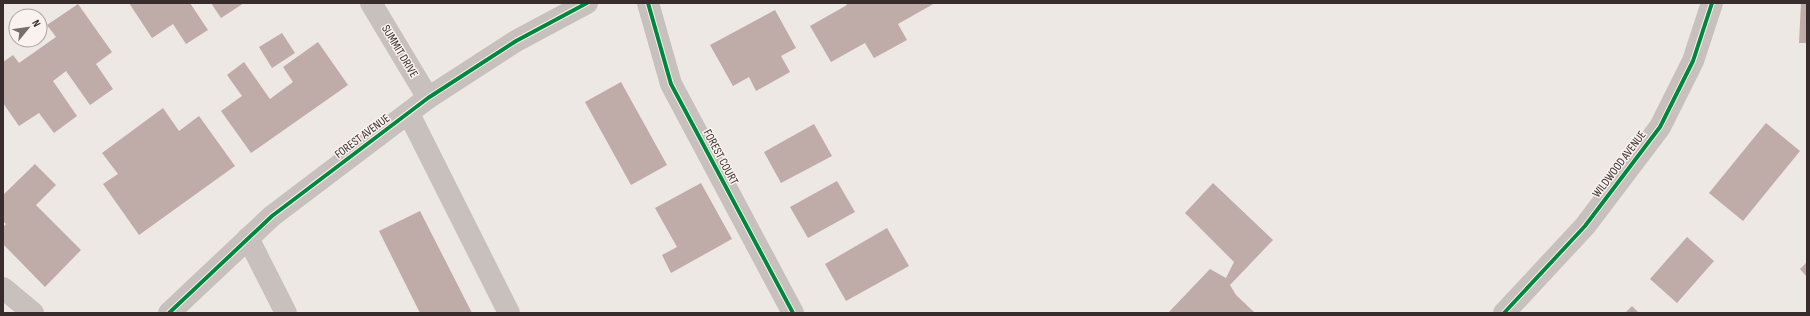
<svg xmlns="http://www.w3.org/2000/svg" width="1810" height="316" viewBox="0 0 1810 316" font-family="'Sofia Sans Condensed',sans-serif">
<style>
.building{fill:#bfaba8}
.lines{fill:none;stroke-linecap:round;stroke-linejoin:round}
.minor{stroke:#c7c0bd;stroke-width:22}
.cycleway-casing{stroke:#f9f2ee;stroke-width:6}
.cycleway{stroke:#00873e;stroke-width:4}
.labels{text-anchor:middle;stroke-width:3;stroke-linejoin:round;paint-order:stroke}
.street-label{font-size:12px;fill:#382d2c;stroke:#f9f2ee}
</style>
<rect width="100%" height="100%" fill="#eee8e4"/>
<g class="building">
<polygon points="129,3 190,3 208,30 186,44 173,24 152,38"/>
<polygon points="211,3 244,3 221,18"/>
<polygon points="845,3 935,3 898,24 907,40 874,58 865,43 831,62 810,26 847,5"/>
<polygon points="1801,3 1807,3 1807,43 1799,43"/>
<polygon points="78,4 112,52 96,64 113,89 90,105 66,71 53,81 77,116 54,133 39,113 19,126 3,103 3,62 13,55 19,63 56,37 47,25"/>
<polygon points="775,10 796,48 781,56 790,72 756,91 749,77 733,86 710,45"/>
<polygon points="282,33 295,53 272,68 259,47"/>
<polygon points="318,42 348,85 251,153 221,111 242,96 227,75 244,62 270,99 293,82 283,67"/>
<polygon points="621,82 667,165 631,185 585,102"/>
<polygon points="163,108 179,131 199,116 235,166 139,235 103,184 118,174 102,153"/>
<polygon points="1766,123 1800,151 1743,221 1709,193"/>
<polygon points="814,124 832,156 781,183 764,152"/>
<polygon points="35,164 56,185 36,205 81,250 45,287 3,244 3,227 6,224 3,221 3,195"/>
<polygon points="837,181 855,212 808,238 790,207"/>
<polygon points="701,183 732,239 671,273 662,255 677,247 655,208"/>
<polygon points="1213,183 1273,240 1230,285 1236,295 1255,313 1168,313 1210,269 1226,278 1234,262 1185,213"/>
<polygon points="420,211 472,313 420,313 379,231"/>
<polygon points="887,228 909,266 846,301 825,264"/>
<polygon points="1687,237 1714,261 1677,303 1650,279"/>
<polygon points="1807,262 1807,277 1800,269"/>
<polygon points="1632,306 1639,313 1625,313"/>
</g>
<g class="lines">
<g class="minor">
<polyline points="371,3 428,98"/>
<polyline points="648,3 671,84 793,313"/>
<polyline points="409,114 509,313"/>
<polyline points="248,238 286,313"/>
<polyline points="3,288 33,313"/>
<polyline points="169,313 272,216 428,98 516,41 587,3"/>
<polyline points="1504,313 1585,226 1660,127 1693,61 1712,3"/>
</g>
<g class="cycleway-casing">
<g id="cycleway">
<polyline points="648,3 671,84 793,313"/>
<polyline points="169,313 272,216 428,98 516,41 587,3"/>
<polyline points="1504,313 1585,226 1660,127 1693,61 1712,3"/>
</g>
</g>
<use href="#cycleway" class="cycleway"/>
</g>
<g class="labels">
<g class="street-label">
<text transform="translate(400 51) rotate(59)" y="4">SUMMIT DRIVE</text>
<text transform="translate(362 136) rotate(-37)" y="4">FOREST AVENUE</text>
<text transform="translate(721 157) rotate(62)" y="4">FOREST COURT</text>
<text transform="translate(1619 164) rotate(-53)" y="4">WILDWOOD AVENUE</text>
</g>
</g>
<rect width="1810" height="316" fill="none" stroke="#382d2c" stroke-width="8"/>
<g transform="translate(28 28) rotate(61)"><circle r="19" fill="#f9f2ee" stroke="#aca3a0"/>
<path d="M0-3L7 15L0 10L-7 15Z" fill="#786e6c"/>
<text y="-6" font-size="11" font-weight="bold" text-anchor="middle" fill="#382d2c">N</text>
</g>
</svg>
